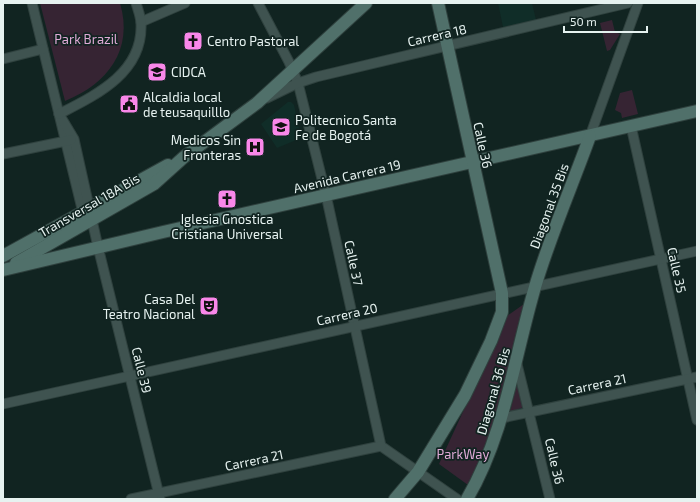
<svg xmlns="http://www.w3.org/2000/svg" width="700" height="502" viewBox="0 0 700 502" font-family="'Exo 2',sans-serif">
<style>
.built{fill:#102d28}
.green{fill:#362433}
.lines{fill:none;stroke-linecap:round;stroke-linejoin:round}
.minor-casing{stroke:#2f413e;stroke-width:11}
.secondary-casing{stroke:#2f413e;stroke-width:14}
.minor{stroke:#3f5350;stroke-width:9}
.secondary{stroke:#50706a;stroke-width:12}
.labels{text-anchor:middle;stroke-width:3.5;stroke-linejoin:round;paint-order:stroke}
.street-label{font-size:13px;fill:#e6f2f0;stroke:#112421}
.park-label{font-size:13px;fill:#e0aad7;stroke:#112421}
.poi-label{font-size:13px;fill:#e6f2f0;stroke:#112421;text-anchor:start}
</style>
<rect width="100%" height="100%" fill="#112421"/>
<g class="built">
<polygon points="498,3 532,3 536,20 503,27"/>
<polygon points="288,102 291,102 294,105 301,138 277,148 261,124"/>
</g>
<g class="green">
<path d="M40,3h80c14,47 -13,81 -55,98z"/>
<polygon points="612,20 615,32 620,34 610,50 607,51 600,23"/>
<polygon points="632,90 638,114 622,118 621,113 615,110 620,93"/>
<polygon points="524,304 497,421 468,485 439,464 507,316"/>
<polygon points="517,381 524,407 510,412"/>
</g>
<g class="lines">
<g class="minor-casing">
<g id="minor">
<polyline points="32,3 84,217"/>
<polyline points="258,3 289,62 298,83 326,195 381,446 457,499"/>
<polyline points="141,22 185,3"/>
<polyline points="3,59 43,49"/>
<polyline points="267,98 298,83 316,77 628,3"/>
<polyline points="59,114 74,139 98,247 160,499"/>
<path d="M59,114c37,-19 84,-41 82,-90 0,-7 -3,-14 -5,-21"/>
<polyline points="631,126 697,420"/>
<polyline points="590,136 638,3"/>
<polyline points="3,154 71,140"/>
<polyline points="516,360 550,499"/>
<polyline points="3,404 697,251"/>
<polyline points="502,418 697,377"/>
<polyline points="131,499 381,446"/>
</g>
</g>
<g class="secondary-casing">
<g id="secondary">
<polyline points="3,256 168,165"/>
<polyline points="16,263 154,184 184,157 257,103 366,3"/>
<polyline points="3,270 163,232 697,111"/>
<polyline points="395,499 418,472 465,395 491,341 502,312 502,293 438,3"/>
<path d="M467,499c38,-65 47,-141 68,-212 15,-51 37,-101 55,-151"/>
</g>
</g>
<use href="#minor" class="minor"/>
<use href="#secondary" class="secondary"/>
</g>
<defs>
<g id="church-square" transform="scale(1)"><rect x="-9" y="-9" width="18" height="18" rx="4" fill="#f987e9" stroke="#112421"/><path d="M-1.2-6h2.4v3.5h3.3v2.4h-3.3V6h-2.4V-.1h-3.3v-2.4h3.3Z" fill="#111"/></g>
<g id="university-square" transform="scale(1)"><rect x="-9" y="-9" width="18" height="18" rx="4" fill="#f987e9" stroke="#112421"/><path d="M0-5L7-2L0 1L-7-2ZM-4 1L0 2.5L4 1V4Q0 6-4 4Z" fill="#111"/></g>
<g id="civic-square" transform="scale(1)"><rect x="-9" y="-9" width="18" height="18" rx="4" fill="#f987e9" stroke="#112421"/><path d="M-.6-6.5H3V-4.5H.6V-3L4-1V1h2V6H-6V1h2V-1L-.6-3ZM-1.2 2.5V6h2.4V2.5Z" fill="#111"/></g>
<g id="hospital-square" transform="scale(1)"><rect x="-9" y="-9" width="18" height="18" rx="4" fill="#f987e9" stroke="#112421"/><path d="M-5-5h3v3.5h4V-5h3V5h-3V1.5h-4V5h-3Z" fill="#111"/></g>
<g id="theatre-square" transform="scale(1)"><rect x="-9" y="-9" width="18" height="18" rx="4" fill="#f987e9" stroke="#112421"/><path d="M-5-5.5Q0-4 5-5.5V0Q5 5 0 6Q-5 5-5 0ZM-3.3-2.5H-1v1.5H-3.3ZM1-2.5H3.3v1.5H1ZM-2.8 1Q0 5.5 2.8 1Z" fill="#111"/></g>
</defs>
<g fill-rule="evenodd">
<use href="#church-square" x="193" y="41"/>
<use href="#university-square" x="157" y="72"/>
<use href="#civic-square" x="129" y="104"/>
<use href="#university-square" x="281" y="127"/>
<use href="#hospital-square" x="255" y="147"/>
<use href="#church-square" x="227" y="199"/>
<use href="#theatre-square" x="209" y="306"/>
</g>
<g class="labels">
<g class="street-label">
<text transform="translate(437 35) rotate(-13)" y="5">Carrera 18</text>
<text transform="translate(483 145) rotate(78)" y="5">Calle 36</text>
<text transform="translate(347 176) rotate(-13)" y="5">Avenida Carrera 19</text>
<text transform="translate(89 205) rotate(-30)" y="5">Transversal 18A Bis</text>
<text transform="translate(549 206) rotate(-70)" y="5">Diagonal 35 Bis</text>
<text transform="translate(354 263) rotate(78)" y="5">Calle 37</text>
<text transform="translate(677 270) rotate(77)" y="5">Calle 35</text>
<text transform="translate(347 314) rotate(-13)" y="5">Carrera 20</text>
<text transform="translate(142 370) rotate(76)" y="5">Calle 39</text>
<text transform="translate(597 384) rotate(-12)" y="5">Carrera 21</text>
<text transform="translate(493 391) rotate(-74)" y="5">Diagonal 36 Bis</text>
<text transform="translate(254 460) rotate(-12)" y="5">Carrera 21</text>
<text transform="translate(555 461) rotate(77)" y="5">Calle 36</text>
</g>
<g class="park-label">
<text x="86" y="44">Park Brazil</text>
<text x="463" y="459">ParkWay</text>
</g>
<g class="poi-label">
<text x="207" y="46">Centro Pastoral</text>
<text x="171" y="77">CIDCA</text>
<text x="143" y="102">Alcaldia local<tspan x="143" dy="15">de teusaquilllo</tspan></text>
<text x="295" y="125">Politecnico Santa<tspan x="295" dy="15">Fe de Bogotá</tspan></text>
<text x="241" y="145" text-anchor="end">Medicos Sin<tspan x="241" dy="15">Fronteras</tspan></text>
<text x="227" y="224" text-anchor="middle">Iglesia Gnostica<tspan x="227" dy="15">Cristiana Universal</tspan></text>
<text x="195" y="304" text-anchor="end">Casa Del<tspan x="195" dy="15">Teatro Nacional</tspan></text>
</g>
</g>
<rect width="700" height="502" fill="none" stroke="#e6f2f0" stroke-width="8"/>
<path d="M564 26v6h83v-6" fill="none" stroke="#e6f2f0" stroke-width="2"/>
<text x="570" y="26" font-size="12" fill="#e6f2f0" stroke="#112421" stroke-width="3" paint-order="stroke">50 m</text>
</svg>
